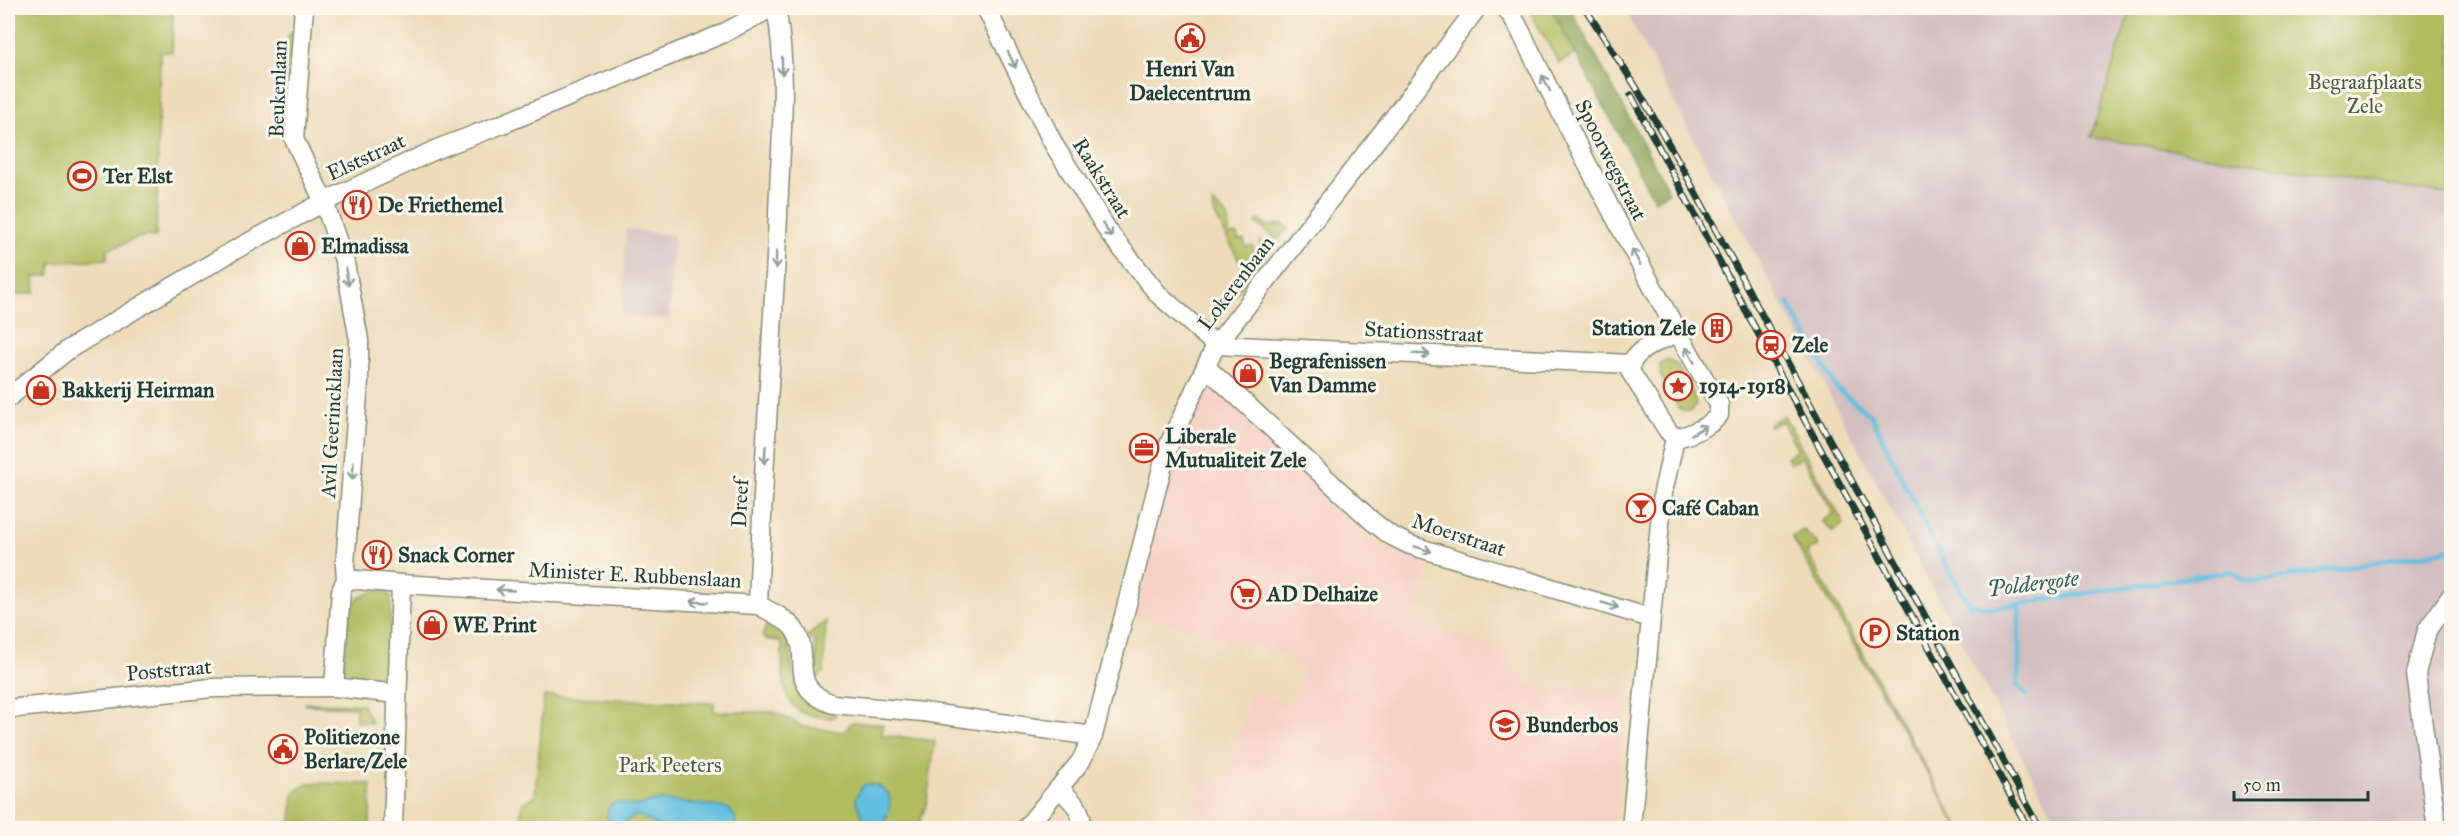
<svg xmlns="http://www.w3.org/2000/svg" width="2459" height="836" viewBox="0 0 2459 836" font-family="'IM FELL Great Primer',serif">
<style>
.built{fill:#f7d1c6}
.industrial{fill:#d2bfbf}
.green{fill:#b0be61;stroke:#687e4a;stroke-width:1.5}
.forest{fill:#8ca557;stroke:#567146;stroke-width:1.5}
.water{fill:#63bfe1;stroke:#417e8a;stroke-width:1.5}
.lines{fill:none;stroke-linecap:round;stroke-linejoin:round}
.stream{stroke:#63bfe1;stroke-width:5}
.minor-casing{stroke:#868c76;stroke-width:21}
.minor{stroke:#fff;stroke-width:18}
.rail-casing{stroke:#1f3d34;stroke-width:7}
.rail{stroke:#fbf7ec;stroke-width:4.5;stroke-dasharray:14;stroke-linecap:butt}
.oneway{stroke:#8f9e9a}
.labels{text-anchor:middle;stroke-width:6;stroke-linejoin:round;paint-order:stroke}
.poi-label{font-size:21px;font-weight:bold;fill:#1f3d34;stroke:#fbf7ec;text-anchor:start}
.park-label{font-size:21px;fill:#435d3f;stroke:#fbf7ec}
.street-label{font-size:21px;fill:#1f3d34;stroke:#fbf7ec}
.water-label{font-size:22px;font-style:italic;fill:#305e5f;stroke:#fbf7ec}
</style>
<rect width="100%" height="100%" fill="#fbf7ec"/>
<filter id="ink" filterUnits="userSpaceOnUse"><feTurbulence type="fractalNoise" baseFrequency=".0167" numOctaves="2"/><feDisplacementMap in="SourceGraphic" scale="12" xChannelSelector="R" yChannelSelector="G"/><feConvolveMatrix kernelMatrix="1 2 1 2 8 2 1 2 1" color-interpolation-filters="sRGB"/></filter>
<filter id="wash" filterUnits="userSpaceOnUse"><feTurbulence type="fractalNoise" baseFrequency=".008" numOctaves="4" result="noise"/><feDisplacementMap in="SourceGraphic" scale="24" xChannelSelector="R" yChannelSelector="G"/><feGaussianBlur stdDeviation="1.35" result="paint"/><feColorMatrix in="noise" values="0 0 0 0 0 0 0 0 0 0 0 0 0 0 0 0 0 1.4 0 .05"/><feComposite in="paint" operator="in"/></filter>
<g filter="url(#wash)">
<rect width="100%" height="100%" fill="#eedcb9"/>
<polygon class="built" points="1218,390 1351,517 1373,544 1430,560 1412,622 1504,649 1502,652 1511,656 1506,667 1543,691 1549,691 1555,687 1555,683 1627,692 1614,828 1189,828 1202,777 1227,782 1251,692 1293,704 1303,671 1291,657 1136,615 1180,451 1206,392"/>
<g class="industrial">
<polygon points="1624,8 2131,8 2092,137 2451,195 2451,828 2060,828"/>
<polygon points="626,229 674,235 669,319 622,316"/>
</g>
<g class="green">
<path d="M8,8l165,1 -1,43h-12l-4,185c-25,-4 -27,9 -49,12v10l-56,4 -1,12 -16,2 1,16 -27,3z"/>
<polygon points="1528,8 1551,8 1576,54 1559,63"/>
<polygon points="2131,8 2451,8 2451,195 2091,137"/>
<polygon points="295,29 287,126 280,126 288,36"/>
<polygon points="1212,203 1227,215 1230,235 1237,234 1238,240 1244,240 1246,247 1253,246 1254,254 1260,253 1260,241 1271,249 1221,312 1216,314 1212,311 1217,310 1246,273 1215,215"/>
<polygon points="1259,220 1267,226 1284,224 1288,228 1278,240 1256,223"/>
<polygon points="1667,360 1676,364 1695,399 1696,406 1691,411 1683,411 1679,409 1660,374 1660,365"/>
<polygon points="1784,415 1844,524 1832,531 1822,521 1834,514 1802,457 1790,463 1786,457 1798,450 1782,421 1770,427 1769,424"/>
<polygon points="1804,530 1819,545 1807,552 1959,828 1792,537"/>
<path d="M375,591l13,2 3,4 -2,67c-7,17 -25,17 -42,15l-4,-6 6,-61 10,-15z"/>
<polygon points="826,621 824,672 817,678 813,677 812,673 817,669 815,641 807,636"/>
<path d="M769,624c25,1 20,33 24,50 2,8 7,19 12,25 9,9 20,9 30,13l1,3 -4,3c-7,-1 -16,-1 -23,-3 -29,-7 -27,-46 -27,-69l-3,-5 -14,-2 -3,-3 4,-10z"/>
<polygon points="544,696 714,703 714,712 774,712 804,727 844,732 852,722 883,724 882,735 935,741 927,801 918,828 520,828 522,804 535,796"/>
<polygon points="305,703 362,704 372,723 356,722 356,707 305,705"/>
<polygon points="308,783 371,784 370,828 290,828 294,793"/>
</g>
<polygon class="forest" points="1551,8 1570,8 1669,192 1654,200"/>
<g class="water">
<path d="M868,784l11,2 10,8 1,11 -7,23h-17c-2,-11 -8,-19 -10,-30l6,-12z"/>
<polygon points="660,800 722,807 729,809 735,817 736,828 703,828 698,826 697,828 663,828 637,815 620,825 612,823 607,817 608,808 615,802 637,806"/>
</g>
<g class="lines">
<g class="stream">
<polyline points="1788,303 1836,388 1871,415 1938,551 1969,604 1991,608 2232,571 2244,580 2256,582 2450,550"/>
<polyline points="2019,603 2018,687 2026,695"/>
</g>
</g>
</g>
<g filter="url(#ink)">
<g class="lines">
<g class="minor-casing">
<g id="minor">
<polyline points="304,8 294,139 324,202 345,263 359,340 359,381 345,564 346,579 341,591 334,687 397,694"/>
<polyline points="986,8 1054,145 1110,234 1158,294 1216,345"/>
<path d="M1506,8l11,16c63,129 129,256 202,380v11c-10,12 -28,20 -44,23"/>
<polyline points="1216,345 1630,364"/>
<polyline points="1206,367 1372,521 1390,535 1410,545 1650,618"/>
<polyline points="8,398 69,349 231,252 324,202 437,149 500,125 722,34 771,8"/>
<path d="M1675,438l-7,-7 -38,-60c0,-21 30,-30 47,-38"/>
<polyline points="346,579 401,584 393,828"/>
<path d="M401,584l357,21c11,6 28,13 36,24 20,28 -10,57 39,75l90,8 170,24"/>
<path d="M758,605c5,-130 14,-259 20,-389 2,-69 11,-141 -2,-208"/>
<polyline points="8,709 212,688 334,687"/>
<path d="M1060,789c12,12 24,21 21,39"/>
<polyline points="1026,828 1081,761 1093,736 1162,468 1170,442 1216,345 1385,129 1477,8"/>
<polyline points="1631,828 1663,492 1675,438"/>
<polyline points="2437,828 2416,674 2427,630 2452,595"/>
</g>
</g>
<use href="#minor" class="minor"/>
<g class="rail-casing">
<g id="rail">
<polyline points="1585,8 1636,87 1679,162 2040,828"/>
<polyline points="1631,95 1785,384 2028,828"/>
</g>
</g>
<use href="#rail" class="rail"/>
</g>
<defs><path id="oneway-shaft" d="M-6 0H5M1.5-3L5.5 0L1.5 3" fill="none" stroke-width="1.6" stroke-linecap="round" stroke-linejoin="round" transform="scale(1.5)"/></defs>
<g class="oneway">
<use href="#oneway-shaft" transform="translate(1012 60) rotate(64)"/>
<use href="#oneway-shaft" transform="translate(782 66) rotate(90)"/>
<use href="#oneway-shaft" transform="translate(1546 83) rotate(-116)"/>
<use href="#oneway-shaft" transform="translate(1107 230) rotate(57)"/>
<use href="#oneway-shaft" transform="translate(1636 257) rotate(-118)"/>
<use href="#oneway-shaft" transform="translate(776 260) rotate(92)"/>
<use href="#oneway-shaft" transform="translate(347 277) rotate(80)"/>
<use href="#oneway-shaft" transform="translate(1421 354) rotate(3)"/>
<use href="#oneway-shaft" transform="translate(1690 355) rotate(-120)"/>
<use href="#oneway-shaft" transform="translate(1699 430) rotate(-31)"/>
<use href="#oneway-shaft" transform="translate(765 455) rotate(94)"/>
<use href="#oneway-shaft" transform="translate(353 471) rotate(94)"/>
<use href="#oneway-shaft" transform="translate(1423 549) rotate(17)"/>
<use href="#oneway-shaft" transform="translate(505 590) rotate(-177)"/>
<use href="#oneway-shaft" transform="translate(699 602) rotate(-177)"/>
<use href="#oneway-shaft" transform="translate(1610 605) rotate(17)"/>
</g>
</g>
<defs>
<g id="civic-ring" transform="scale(1.5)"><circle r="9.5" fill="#fbf7ec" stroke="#c8321e" stroke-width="1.5"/><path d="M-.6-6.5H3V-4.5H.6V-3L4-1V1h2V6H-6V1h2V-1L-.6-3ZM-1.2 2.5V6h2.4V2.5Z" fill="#c8321e"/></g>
<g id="stadium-ring" transform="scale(1.5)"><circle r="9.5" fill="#fbf7ec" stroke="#c8321e" stroke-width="1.5"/><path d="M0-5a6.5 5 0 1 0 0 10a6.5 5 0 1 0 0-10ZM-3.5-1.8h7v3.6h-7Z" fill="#c8321e"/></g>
<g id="restaurant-ring" transform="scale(1.5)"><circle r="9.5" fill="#fbf7ec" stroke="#c8321e" stroke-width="1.5"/><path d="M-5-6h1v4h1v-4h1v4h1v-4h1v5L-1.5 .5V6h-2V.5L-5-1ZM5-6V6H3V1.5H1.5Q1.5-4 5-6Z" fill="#c8321e"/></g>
<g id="shop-ring" transform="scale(1.5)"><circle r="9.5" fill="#fbf7ec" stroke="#c8321e" stroke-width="1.5"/><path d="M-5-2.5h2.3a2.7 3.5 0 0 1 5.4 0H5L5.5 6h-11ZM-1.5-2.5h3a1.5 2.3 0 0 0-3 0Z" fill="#c8321e"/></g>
<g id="building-ring" transform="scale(1.5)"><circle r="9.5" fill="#fbf7ec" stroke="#c8321e" stroke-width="1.5"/><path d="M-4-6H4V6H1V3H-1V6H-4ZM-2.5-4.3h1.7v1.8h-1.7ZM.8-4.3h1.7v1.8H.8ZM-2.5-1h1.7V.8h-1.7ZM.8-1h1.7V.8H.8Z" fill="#c8321e"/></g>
<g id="station-ring" transform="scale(1.5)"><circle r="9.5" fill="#fbf7ec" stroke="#c8321e" stroke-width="1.5"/><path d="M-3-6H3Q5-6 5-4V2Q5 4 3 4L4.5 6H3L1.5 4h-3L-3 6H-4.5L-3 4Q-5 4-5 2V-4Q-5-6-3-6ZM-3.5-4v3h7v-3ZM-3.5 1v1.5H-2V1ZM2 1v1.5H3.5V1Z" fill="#c8321e"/></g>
<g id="sight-ring" transform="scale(1.5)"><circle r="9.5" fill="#fbf7ec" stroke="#c8321e" stroke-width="1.5"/><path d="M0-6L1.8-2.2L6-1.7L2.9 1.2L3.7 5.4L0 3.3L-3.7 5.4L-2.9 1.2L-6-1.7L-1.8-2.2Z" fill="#c8321e"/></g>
<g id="office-ring" transform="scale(1.5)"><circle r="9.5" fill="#fbf7ec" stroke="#c8321e" stroke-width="1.5"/><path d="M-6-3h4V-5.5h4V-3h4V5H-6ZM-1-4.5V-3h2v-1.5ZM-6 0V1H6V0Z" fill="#c8321e"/></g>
<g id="bar-ring" transform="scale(1.5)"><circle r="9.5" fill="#fbf7ec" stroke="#c8321e" stroke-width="1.5"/><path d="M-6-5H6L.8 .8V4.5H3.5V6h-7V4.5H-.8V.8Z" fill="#c8321e"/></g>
<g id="supermarket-ring" transform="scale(1.5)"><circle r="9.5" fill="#fbf7ec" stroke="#c8321e" stroke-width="1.5"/><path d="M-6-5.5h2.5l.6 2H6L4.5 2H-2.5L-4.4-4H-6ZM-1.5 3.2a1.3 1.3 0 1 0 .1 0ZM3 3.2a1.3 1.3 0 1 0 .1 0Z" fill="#c8321e"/></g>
<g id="parking-ring" transform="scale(1.5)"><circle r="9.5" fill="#fbf7ec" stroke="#c8321e" stroke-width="1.5"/><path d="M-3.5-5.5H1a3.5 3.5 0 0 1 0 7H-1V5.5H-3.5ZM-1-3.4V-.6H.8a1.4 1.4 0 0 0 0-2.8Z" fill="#c8321e"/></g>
<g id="school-ring" transform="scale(1.5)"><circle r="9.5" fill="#fbf7ec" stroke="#c8321e" stroke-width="1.5"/><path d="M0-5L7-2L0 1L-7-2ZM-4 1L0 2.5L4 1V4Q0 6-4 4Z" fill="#c8321e"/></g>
</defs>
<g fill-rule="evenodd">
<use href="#civic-ring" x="1190" y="38"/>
<use href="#stadium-ring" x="82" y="176"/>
<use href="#restaurant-ring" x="357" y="205"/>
<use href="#shop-ring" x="300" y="246"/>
<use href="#building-ring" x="1717" y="328"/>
<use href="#station-ring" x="1771" y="345"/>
<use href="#shop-ring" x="1248" y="373"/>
<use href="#sight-ring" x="1678" y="386"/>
<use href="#shop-ring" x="41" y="390"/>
<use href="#office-ring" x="1144" y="448"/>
<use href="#bar-ring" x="1641" y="508"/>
<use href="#restaurant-ring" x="377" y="555"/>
<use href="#supermarket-ring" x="1246" y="594"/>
<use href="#shop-ring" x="432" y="625"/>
<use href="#parking-ring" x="1875" y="633"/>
<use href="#school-ring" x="1505" y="725"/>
<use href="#civic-ring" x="283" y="749"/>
</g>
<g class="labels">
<g class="poi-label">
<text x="1190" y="76" text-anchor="middle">Henri Van<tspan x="1190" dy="24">Daelecentrum</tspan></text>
<text x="103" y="183">Ter Elst</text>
<text x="378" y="212">De Friethemel</text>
<text x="321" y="253">Elmadissa</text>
<text x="1696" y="335" text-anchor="end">Station Zele</text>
<text x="1792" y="352">Zele</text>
<text x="1269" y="368">Begrafenissen<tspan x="1269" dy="24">Van Damme</tspan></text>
<text x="1699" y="393">1914-1918</text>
<text x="62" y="397">Bakkerij Heirman</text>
<text x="1165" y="443">Liberale<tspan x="1165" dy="24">Mutualiteit Zele</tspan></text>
<text x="1662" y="515">Café Caban</text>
<text x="398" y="562">Snack Corner</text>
<text x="1267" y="601">AD Delhaize</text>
<text x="453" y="632">WE Print</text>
<text x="1896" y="640">Station</text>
<text x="1526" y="732">Bunderbos</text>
<text x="304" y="744">Politiezone<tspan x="304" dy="24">Berlare/Zele</tspan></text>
</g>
<g class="park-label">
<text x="2365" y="89">Begraafplaats<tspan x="2365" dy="24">Zele</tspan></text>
<text x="670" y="772">Park Peeters</text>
</g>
<g class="street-label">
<text transform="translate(278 89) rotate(-88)" y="7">Beukenlaan</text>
<text transform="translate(366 157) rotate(-25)" y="7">Elststraat</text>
<text transform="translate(1611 160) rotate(63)" y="7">Spoorwegstraat</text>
<text transform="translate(1102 178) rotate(58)" y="7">Raakstraat</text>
<text transform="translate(1236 283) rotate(-53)" y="7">Lokerenbaan</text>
<text transform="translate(1424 332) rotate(3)" y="7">Stationsstraat</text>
<text transform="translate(332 423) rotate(-87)" y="7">Avil Geerincklaan</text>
<text transform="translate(740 503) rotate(-87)" y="7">Dreef</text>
<text transform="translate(1459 535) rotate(18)" y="7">Moerstraat</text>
<text transform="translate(635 575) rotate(3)" y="7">Minister E. Rubbenslaan</text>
<text transform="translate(169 670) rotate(-5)" y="7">Poststraat</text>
</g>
<g class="water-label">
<text transform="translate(2033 583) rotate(-7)" y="8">Poldergote</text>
</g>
</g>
<rect width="2459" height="836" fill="none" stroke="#fbf7ec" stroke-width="30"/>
<path d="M2234 791v9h134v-9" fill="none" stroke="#1f3d34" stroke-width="3"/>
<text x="2243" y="791" font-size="18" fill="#1f3d34" stroke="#fbf7ec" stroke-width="4.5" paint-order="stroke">50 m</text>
</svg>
